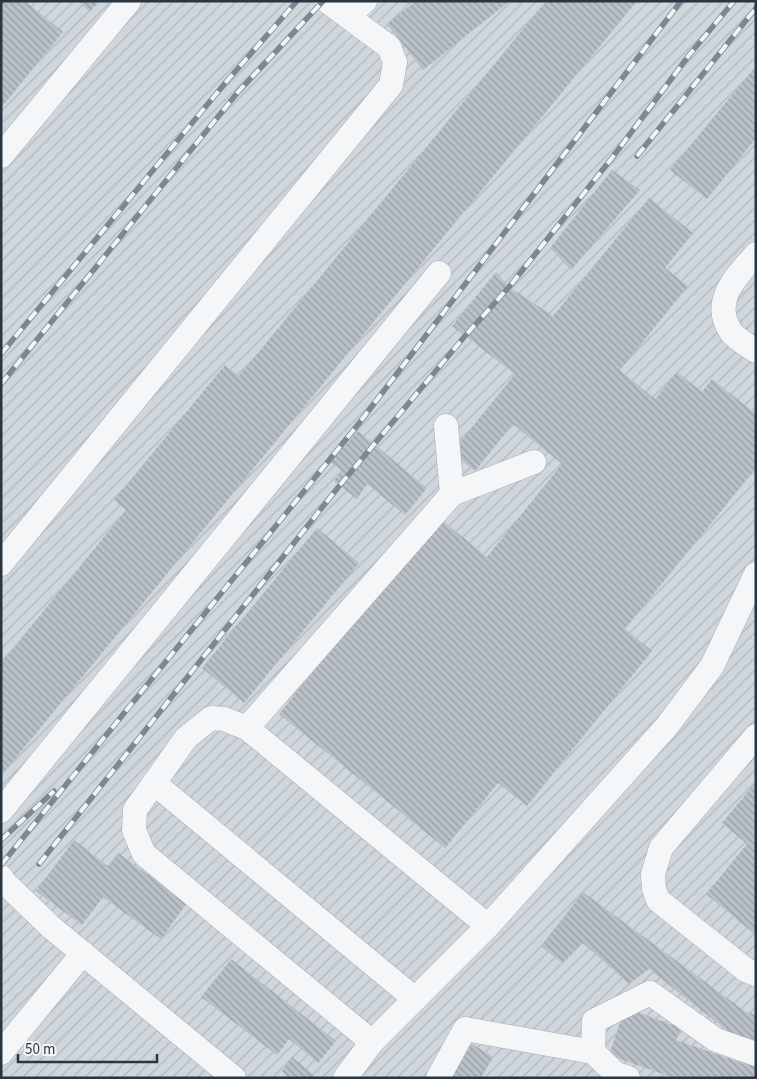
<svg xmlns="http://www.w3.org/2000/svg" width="757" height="1079" viewBox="0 0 757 1079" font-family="'Source Sans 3',sans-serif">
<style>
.industrial{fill:url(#industrial-furrows)}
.building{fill:url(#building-back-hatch)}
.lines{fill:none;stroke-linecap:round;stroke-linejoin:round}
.minor-casing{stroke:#a6aeb4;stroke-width:25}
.minor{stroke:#f4f6f8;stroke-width:24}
.rail-casing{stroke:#7b8894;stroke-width:5.5}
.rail{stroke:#f1f5f7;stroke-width:4;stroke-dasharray:11;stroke-linecap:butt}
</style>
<defs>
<pattern id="industrial-furrows" width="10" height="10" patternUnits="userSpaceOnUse" patternTransform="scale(1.25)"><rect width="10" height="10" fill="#cfd6dc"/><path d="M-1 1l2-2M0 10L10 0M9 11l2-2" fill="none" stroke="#b2b8be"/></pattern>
<pattern id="building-back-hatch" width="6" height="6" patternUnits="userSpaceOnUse" patternTransform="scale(1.25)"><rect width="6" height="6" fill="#b9c0c7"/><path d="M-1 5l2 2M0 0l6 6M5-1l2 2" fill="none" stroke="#969da3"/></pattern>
</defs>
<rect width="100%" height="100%" fill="#e1e6ea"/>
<rect class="industrial" x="1" y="1" width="755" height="1077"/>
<g class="building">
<polygon points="1,1 25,1 63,32 1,108"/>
<polygon points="78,1 99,1 90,12"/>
<polygon points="416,1 506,1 507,3 423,70 387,24"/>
<polygon points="546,1 637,1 1,776 1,663 126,510 114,500 225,365 239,376"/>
<polygon points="756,66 756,138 707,199 670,170"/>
<polygon points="612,170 640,190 571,270 550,248"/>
<polygon points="649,198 693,233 665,268 688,286 620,370 655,399 677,372 702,392 712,379 756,414 756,468 625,629 652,651 527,806 498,783 445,848 279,714 438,517 487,557 562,464 513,424 475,471 452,452 515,374 452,326 496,272 509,287 553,316"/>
<polygon points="358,431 427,488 405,515 367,484 357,499 334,481 342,471 330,462"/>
<polygon points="317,528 359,563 244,703 202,668"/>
<polygon points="756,782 756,935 706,894 747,844 722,823"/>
<polygon points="74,840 108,866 118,853 187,903 161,939 103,897 82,925 36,891"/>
<polygon points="583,892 746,1012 756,1015 756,1046 739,1040 649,969 629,984 583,943 562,963 541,946"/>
<polygon points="231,959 336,1041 318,1063 289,1039 277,1055 201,997"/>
<polygon points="625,1008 681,1028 676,1040 744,1064 747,1056 756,1059 756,1078 674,1078 609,1055"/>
<polygon points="464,1039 493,1057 481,1078 441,1078"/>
<polygon points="292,1057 314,1075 313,1078 290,1078 282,1071"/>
</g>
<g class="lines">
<g class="minor-casing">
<g id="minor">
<polyline points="348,16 365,1"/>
<polyline points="1,156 129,1"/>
<path d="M756,254c-19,22 -46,47 -25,78 5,7 18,14 25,19"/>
<polyline points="452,494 534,462"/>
<polyline points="1,564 391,85 395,62 389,47 327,1"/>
<polyline points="247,728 452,494 446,426"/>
<polyline points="756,736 661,848 653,874 654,889 658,900 746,970 756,974"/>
<polyline points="154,783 415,999"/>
<polyline points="1,811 439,273"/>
<polyline points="1,877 6,884 52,928 234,1078"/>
<polyline points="372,1042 144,854 134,830 135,810 186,738 211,718 224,719 247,728 488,926"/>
<polyline points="1,1053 83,953"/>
<polyline points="345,1078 372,1042 488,926 667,726 712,666 756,574"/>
<polyline points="438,1078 465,1029 593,1052"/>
<polyline points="628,1078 616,1074 593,1052 594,1021 650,993 716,1040 756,1054"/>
</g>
</g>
<use href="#minor" class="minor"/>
<g class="rail-casing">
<g id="rail">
<polyline points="637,156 756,8"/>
<polyline points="1,354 226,82 297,1"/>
<polyline points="1,384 238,92 323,1"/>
<polyline points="1,840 54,791"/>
<polyline points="39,864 340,485 465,336 509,287 612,158 690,54 734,1"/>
<polyline points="1,865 360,422 681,1"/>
</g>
</g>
<use href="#rail" class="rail"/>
</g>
<rect width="757" height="1079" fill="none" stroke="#293642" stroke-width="5"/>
<path d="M18 1054v8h139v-8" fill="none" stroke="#293642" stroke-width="2.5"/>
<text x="25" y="1054" font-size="15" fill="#293642" stroke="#f1f5f7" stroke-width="4" paint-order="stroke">50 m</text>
</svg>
